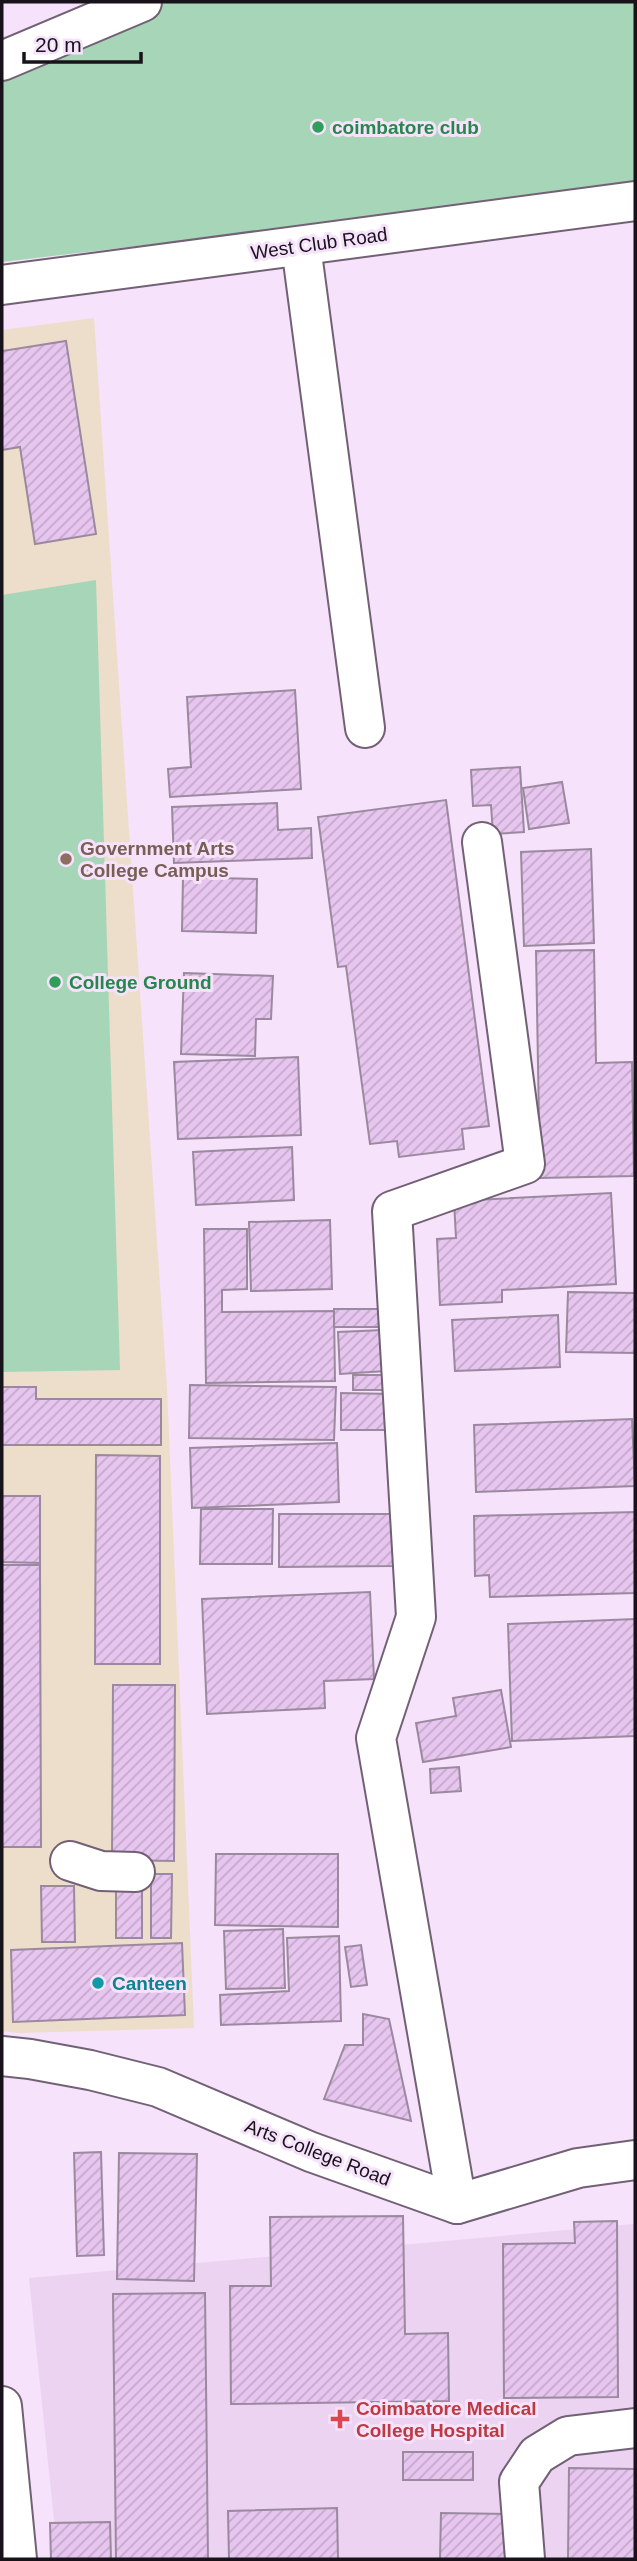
<svg xmlns="http://www.w3.org/2000/svg" width="637" height="2561" viewBox="0 0 637 2561" font-family="Helvetica,sans-serif">
<style>
.built{fill:#ebd3f1}
.education{fill:#edddcb}
.grass{fill:#a6d5b7}
.building{fill:url(#building-hatch);stroke:#9b899f;stroke-width:2}
.lines{fill:none;stroke-linecap:round;stroke-linejoin:round}
.minor-casing{stroke:#726175;stroke-width:42}
.minor{stroke:#fff;stroke-width:38}
.leisure-dot{fill:#2e9e5b;stroke:#f6e2fa;stroke-width:2.5}
.education-dot{fill:#8d6e63;stroke:#f6e2fa;stroke-width:2.5}
.culture-dot{fill:#0f9aa8;stroke:#f6e2fa;stroke-width:2.5}
.health-dot{fill:#e0444e;stroke:#f6e2fa;stroke-width:2.5}
.labels{text-anchor:middle;stroke-width:6;stroke-linejoin:round;paint-order:stroke}
.leisure-label{font-size:19px;font-weight:bold;fill:#27864d;stroke:#f6e2fa;text-anchor:start}
.street-label{font-size:19px;fill:#18121a;stroke:#f6e2fa}
.education-label{font-size:19px;font-weight:bold;fill:#785e54;stroke:#f6e2fa;text-anchor:start}
.culture-label{font-size:19px;font-weight:bold;fill:#0d838f;stroke:#f6e2fa;text-anchor:start}
.health-label{font-size:19px;font-weight:bold;fill:#be3a42;stroke:#f6e2fa;text-anchor:start}
</style>
<defs>
<pattern id="building-hatch" width="6" height="6" patternUnits="userSpaceOnUse" patternTransform="scale(1.75)"><rect width="6" height="6" fill="#e6c5ee"/><path d="M-1 1l2-2M0 6l6-6M5 7l2-2" fill="none" stroke="#c5a8cc"/></pattern>
</defs>
<rect width="100%" height="100%" fill="#f6e2fa"/>
<polygon class="built" points="635,2224 635,2559 58,2559 29,2278"/>
<polygon class="education" points="94,318 167,1388 194,2028 19,2033 2,2031 2,330"/>
<g class="grass">
<polygon points="137,2 635,2 635,187 2,262 2,68"/>
<polygon points="96,580 120,1370 2,1372 2,595"/>
</g>
<g class="building">
<polygon points="66,341 96,534 35,544 20,447 2,450 2,351"/>
<polygon points="295,690 301,789 170,797 168,769 191,767 187,697"/>
<polygon points="520,767 524,832 493,834 491,805 473,806 471,770"/>
<polygon points="562,782 569,823 529,829 523,788"/>
<polygon points="446,800 489,1126 462,1129 464,1149 399,1157 397,1141 370,1144 346,966 338,967 318,817"/>
<polygon points="277,803 278,830 311,828 312,858 174,863 172,807"/>
<polygon points="591,849 594,943 524,946 521,852"/>
<polygon points="183,877 257,879 256,933 182,931"/>
<polygon points="594,950 596,1063 632,1062 634,1176 540,1178 536,951"/>
<polygon points="184,973 273,976 271,1019 256,1019 255,1056 181,1054"/>
<polygon points="298,1057 301,1135 178,1139 174,1062"/>
<polygon points="292,1147 294,1200 196,1205 193,1152"/>
<polygon points="611,1193 616,1284 502,1290 502,1302 440,1305 437,1239 456,1238 454,1201"/>
<polygon points="330,1220 332,1289 251,1291 249,1222"/>
<polygon points="204,1229 247,1229 247,1289 222,1290 222,1312 334,1311 335,1381 206,1383"/>
<polygon points="568,1292 635,1293 635,1353 566,1352"/>
<rect x="334" y="1309" width="45" height="18"/>
<polygon points="558,1315 560,1367 455,1371 452,1320"/>
<polygon points="383,1330 386,1371 340,1374 338,1332"/>
<polygon points="353,1375 388,1375 389,1390 353,1390"/>
<polygon points="190,1385 336,1387 334,1440 189,1438"/>
<polygon points="2,1387 36,1387 36,1399 161,1399 161,1445 2,1445"/>
<polygon points="341,1393 393,1394 392,1430 341,1430"/>
<polygon points="632,1419 635,1486 476,1492 474,1425"/>
<polygon points="337,1443 339,1502 192,1508 190,1448"/>
<polygon points="96,1455 160,1456 160,1664 95,1664"/>
<polygon points="2,1496 40,1496 40,1563 2,1562"/>
<polygon points="201,1509 273,1509 272,1564 200,1564"/>
<polygon points="635,1512 635,1593 490,1597 489,1575 475,1576 474,1516"/>
<polygon points="279,1514 393,1514 393,1566 279,1567"/>
<polygon points="2,1565 40,1565 41,1847 2,1847"/>
<polygon points="370,1592 374,1679 324,1681 325,1708 207,1714 202,1599"/>
<polygon points="635,1619 635,1736 512,1741 508,1624"/>
<polygon points="113,1685 175,1685 174,1861 112,1860"/>
<polygon points="501,1690 511,1747 423,1762 416,1723 456,1716 453,1698"/>
<polygon points="459,1767 461,1791 431,1793 430,1769"/>
<polygon points="216,1854 338,1854 338,1927 215,1925"/>
<polygon points="151,1874 172,1874 171,1938 151,1938"/>
<rect x="116" y="1882" width="26" height="56"/>
<polygon points="41,1886 74,1886 75,1942 42,1942"/>
<polygon points="283,1929 285,1988 226,1989 224,1931"/>
<polygon points="339,1936 341,2021 221,2025 220,1995 289,1991 287,1938"/>
<polygon points="182,1943 185,2015 13,2022 11,1950"/>
<polygon points="361,1945 367,1985 351,1987 345,1947"/>
<polygon points="363,2014 389,2019 411,2121 324,2099 345,2045 363,2045"/>
<polygon points="101,2152 104,2255 77,2256 74,2153"/>
<polygon points="119,2153 197,2154 194,2281 117,2279"/>
<polygon points="403,2216 405,2334 448,2333 449,2401 231,2404 230,2286 271,2286 270,2217"/>
<polygon points="617,2221 618,2397 504,2398 503,2244 575,2243 574,2222"/>
<polygon points="205,2293 208,2559 116,2559 113,2294"/>
<rect x="403" y="2452" width="70" height="28"/>
<polygon points="569,2468 635,2469 635,2559 568,2559"/>
<polygon points="337,2508 338,2559 229,2559 228,2511"/>
<polygon points="441,2513 513,2514 512,2559 440,2559"/>
<polygon points="110,2522 111,2559 51,2559 50,2523"/>
</g>
<g class="lines">
<g class="minor-casing">
<g id="minor">
<polyline points="2,61 142,2"/>
<polyline points="301,246 365,728"/>
<polyline points="2,285 635,201"/>
<polyline points="70,1861 101,1871 135,1872"/>
<polyline points="2,2056 30,2059 90,2070 158,2087 311,2152 457,2204 578,2168 635,2160"/>
<polyline points="457,2204 376,1738 416,1617 392,1211 525,1164 482,842"/>
<polyline points="2,2406 17,2559"/>
<polyline points="525,2559 519,2482 537,2455 568,2436 635,2428"/>
</g>
</g>
<use href="#minor" class="minor"/>
</g>
<g class="leisure-dot">
<circle cx="318" cy="127" r="7"/>
<circle cx="55" cy="982" r="7"/>
</g>
<circle class="education-dot" cx="66" cy="859" r="7"/>
<circle class="culture-dot" cx="98" cy="1983" r="7"/>
<path class="health-dot" d="M336.5 2408.5h7v7h7v7h-7v7h-7v-7h-7v-7h7z"/>
<g class="labels">
<g class="leisure-label">
<text x="332" y="134">coimbatore club</text>
<text x="69" y="989">College Ground</text>
</g>
<g class="street-label">
<text transform="translate(319 243) rotate(-8)" y="7">West Club Road</text>
<text transform="translate(318 2152) rotate(21)" y="7">Arts College Road</text>
</g>
<g class="education-label">
<text x="80" y="855">Government Arts<tspan x="80" dy="22">College Campus</tspan></text>
</g>
<g class="culture-label">
<text x="112" y="1990">Canteen</text>
</g>
<g class="health-label">
<text x="356" y="2415">Coimbatore Medical<tspan x="356" dy="22">College Hospital</tspan></text>
</g>
</g>
<rect width="637" height="2561" fill="none" stroke="#18121a" stroke-width="7"/>
<path d="M24 52v10h117v-10" fill="none" stroke="#18121a" stroke-width="3.5"/>
<text x="35" y="52" font-size="21" fill="#18121a" stroke="#f6e2fa" stroke-width="5" paint-order="stroke">20 m</text>
</svg>
